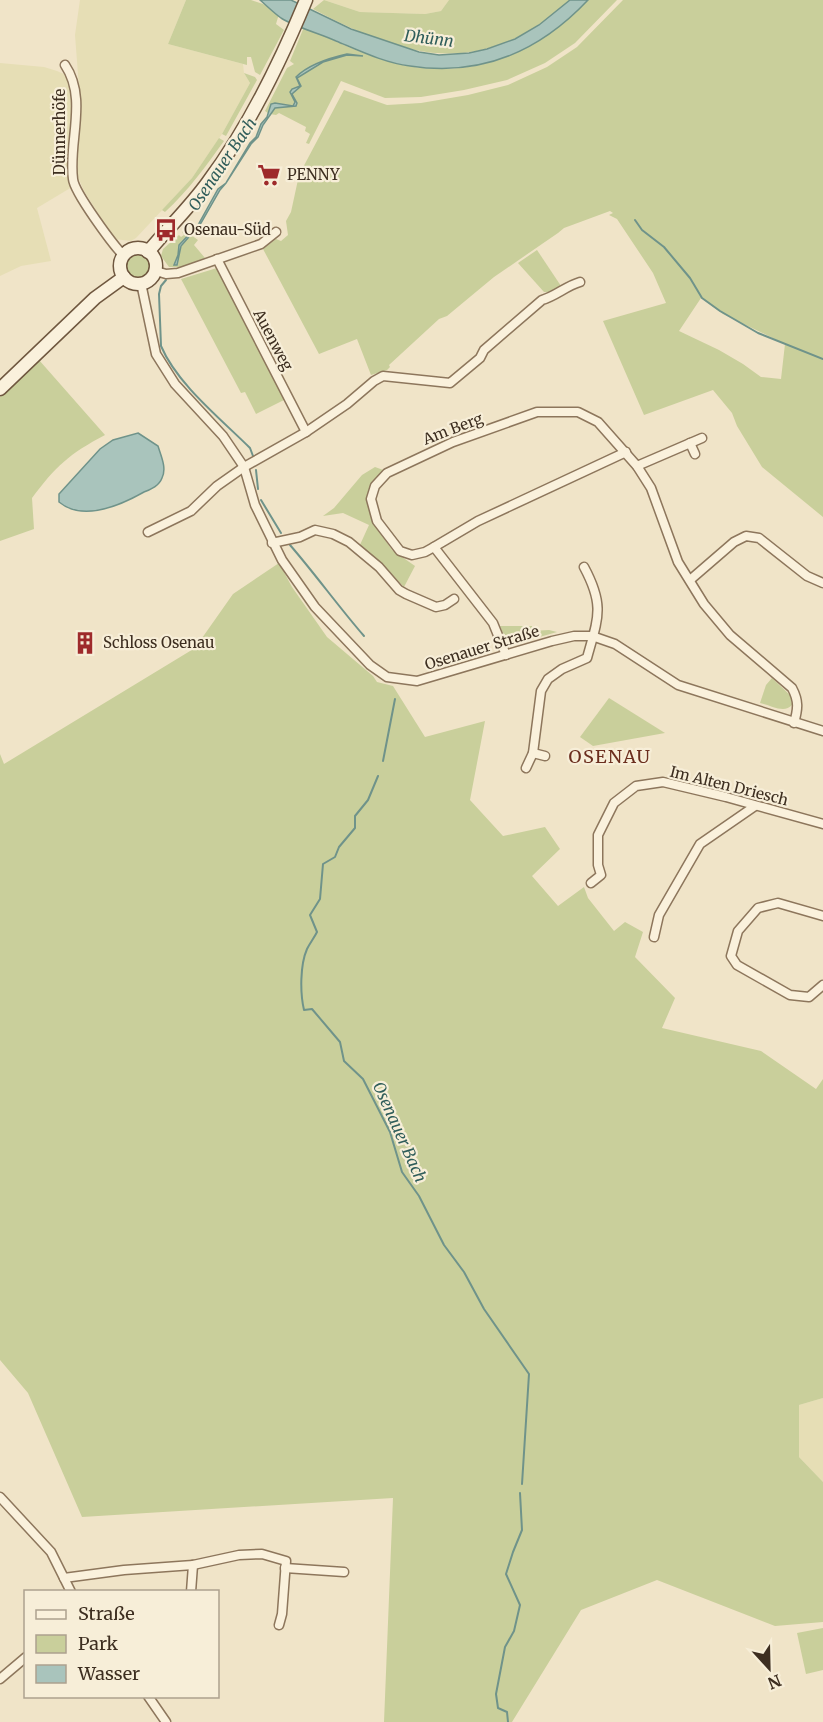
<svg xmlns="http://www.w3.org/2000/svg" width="823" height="1722" viewBox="0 0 823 1722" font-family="Merriweather,serif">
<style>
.farmland{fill:#e6deb5}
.green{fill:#c9cf9b;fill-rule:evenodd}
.water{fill:#a9c4bc;stroke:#6f938a;stroke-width:1.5}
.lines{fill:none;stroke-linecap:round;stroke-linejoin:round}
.stream{stroke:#6f938a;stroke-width:2}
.minor-casing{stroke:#8d765c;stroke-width:11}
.secondary-casing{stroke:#6f573f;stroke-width:15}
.minor{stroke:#faf1dc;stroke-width:8}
.secondary{stroke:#faf1dc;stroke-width:12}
.labels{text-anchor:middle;stroke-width:4.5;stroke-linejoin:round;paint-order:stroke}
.street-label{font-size:15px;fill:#3d2e20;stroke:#f7eed8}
.poi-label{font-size:15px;fill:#3d2e20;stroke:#f7eed8;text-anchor:start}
.water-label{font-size:16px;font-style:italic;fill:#2f5d5a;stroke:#f7eed8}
.quarter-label{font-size:18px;letter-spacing:1.5px;fill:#6b2e1e;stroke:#f7eed8}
</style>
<rect width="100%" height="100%" fill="#f0e4c8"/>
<g class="farmland">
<polygon points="80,0 186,0 168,44 243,64 244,73 250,83 222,134 192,178 136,238 131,241 114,239 84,191 75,170 79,87 75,35"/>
<polygon points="324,0 449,0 441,11 425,14 360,12"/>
<polygon points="0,63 44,67 57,71 66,75 73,87 69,174 69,183 72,187 37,208 51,261 21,266 0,276"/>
<polygon points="823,1398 823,1482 799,1457 799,1405"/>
</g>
<g class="green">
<polygon points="186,0 251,0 263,4 279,14 276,24 284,30 260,75 255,72 251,57 247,57 247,65 168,44"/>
<path d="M324,0l36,12 65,2 16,-3 8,-11h121c-11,9 -21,19 -33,26 -79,51 -148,23 -224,-17z"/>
<path d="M588,0h29l-42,43 -30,20 -38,17 -43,10 -43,7 -36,1 -44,-17 -32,63 -3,-1 4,-9 -5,-3 1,-4 -27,-14 -3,2 -6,-1 5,-6 21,-2 1,-3 -5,-9 3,-5 -5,3 5,10 -2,4 -18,-3 -4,2 -3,8 -3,-2 22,-43 7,-4 -4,-3 14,-34c29,13 59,28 90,36 75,19 142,-8 194,-63z"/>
<path d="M623,0h200v517l-61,-50 -25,-41 -5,-13 -19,-23 -69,25 -41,-94 63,-18 -13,-30 -36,-54 -8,-4 4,-2 -3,-2 -46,17 -6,5 -64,44 -47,39 -8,3 -50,46 1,2 -3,3 -16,5 -14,-36 -38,15 -56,-105 13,-10 5,2 7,-6 -2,-14 5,-9 8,-37 45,-85 43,15 34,-2 47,-8 40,-10 39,-18 30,-20zM701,298l22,16 62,30 -4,35 -20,-2 -18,-13 -24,-14 -40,-19z"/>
<polygon points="244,73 255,77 257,80 226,136 222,134 250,83"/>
<path d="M219,138l5,3c-18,25 -36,50 -59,71l-3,-2 30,-32z"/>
<polygon points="184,230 198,240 194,245 205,258 184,267 169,267 161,256 163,249 179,235 181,237 184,235 182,232"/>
<polygon points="537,250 561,286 551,292 544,292 518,263"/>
<circle cx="138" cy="267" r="12"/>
<polygon points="217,268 284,400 256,414 245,392 241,393 181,279"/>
<path d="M39,360l66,75c-36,19 -49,31 -73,63l2,31 -34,12v-144z"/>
<polygon points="375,467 386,471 367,498 369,510 374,524 392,550 415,566 404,587 384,566 359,547 369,525 343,513 323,516 334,508 362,475"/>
<polygon points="279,563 292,587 327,637 373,676 377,682 393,686 425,737 485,721 470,800 503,836 545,827 560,849 532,876 558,906 584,887 588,898 614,931 625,922 643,932 635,957 675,998 662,1028 761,1051 816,1089 823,1079 823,1398 799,1405 799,1457 823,1482 823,1622 775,1626 657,1580 581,1610 512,1722 384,1722 393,1498 82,1517 28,1393 0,1360 0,754 4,764 195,648 233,594"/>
<polygon points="500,626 532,626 532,631 549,630 557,632 515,644 505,638"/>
<path d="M772,678l19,18 1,9c-8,9 -21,0 -32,-2l6,-18z"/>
<polygon points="609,698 665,733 593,746 580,737"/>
<polygon points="823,1628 823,1670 806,1674 797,1633"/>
</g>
<g class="water">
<path d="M260,0h31l60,29 68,23 20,3 30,-2 18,-4 28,-10 24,-14 31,-25h18c-48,51 -107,77 -178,66 -25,-3 -50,-15 -74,-25 -15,-7 -41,-14 -55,-23 -7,-5 -14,-12 -21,-18z"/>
<path d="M347,54l16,2 -16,-1 -24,7 -26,16 4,8 -9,8 5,9 -1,3 -21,2 -12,17 -5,12 -7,7 -25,39 -6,7 -19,33 -20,23 -4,19h-3l4,-10 1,-10 19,-20 20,-36 8,-6 24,-40 6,-6 5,-13 6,-7 4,-13 4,-1 18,3 2,-4 -5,-10 2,-3 8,-3 -4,-9c13,-13 33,-19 51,-23z"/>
<path d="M138,433l20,13c3,10 9,22 4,32 -3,8 -11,11 -18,14 -23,13 -61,30 -85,10v-8l41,-45 13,-9z"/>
</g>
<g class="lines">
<g class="stream">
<polyline points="635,220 642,230 664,247 690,278 702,298 720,311 758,333 823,359"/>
<path d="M166,280l-5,6 -2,8 2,52c16,38 60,73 89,102l3,8"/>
<polyline points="256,470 258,489"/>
<polyline points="261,500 281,533"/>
<path d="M290,545c26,30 48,61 74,91"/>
<polyline points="383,761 395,699"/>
<path d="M378,776l-10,24 -13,16v12l-16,19 -4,10 -12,7 -3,35 -10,16 7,17c-3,6 -7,11 -10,17 -7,16 -7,44 -3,61l8,-1 28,33 4,19 19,18 27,53 12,40 17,24 25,49 20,27 20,37 45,65 -7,110"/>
<polyline points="508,1722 507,1712 498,1708 496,1694 505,1647 514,1631 520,1605 506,1574 513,1552 522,1530 520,1493"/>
</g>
<g class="minor-casing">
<g id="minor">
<path d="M65,65c23,34 3,77 8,114 1,13 40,66 51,77"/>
<polyline points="217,259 306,432"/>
<polyline points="156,271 166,274 178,273 261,244 276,232"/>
<polyline points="141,283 156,354 175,384 223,436 244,467 255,505 282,560 315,607 370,665 387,677 417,681 552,641 574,636 592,636 615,644 678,685 823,731"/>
<polyline points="690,443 695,454"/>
<polyline points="637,466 702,438"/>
<path d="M148,532l43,-21 26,-25 27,-19 62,-35 41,-28 27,-23 9,-5 67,7 30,-25 4,-8 58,-50c14,-4 24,-14 38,-18"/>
<polyline points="272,543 300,537 315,530 333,534 349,542 379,567 399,590 406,594 436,607 445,605 454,599"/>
<path d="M434,547l-9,5 -13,3 -12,-4 -23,-30 -6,-22 4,-13 12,-13 66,-31 84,-30h41l20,10 39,44 14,22 27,74 26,42 26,31 62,53c7,13 6,21 2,35"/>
<polyline points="690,580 734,542 746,536 759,538 807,576 823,583"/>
<polyline points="506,655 493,623 434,547 478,521 626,452"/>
<polyline points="533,753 545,756"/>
<path d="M526,768l7,-15 8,-62 7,-12 14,-10 25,-11c11,-40 18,-52 -3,-91"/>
<polyline points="591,883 601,875 598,865 598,835 614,803 636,786 663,782 726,797 823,824"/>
<polyline points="823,916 778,903 758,908 738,931 731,956 737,965 790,995 809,997 823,985"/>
<polyline points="654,937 659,915 700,844 755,806"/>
<polyline points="0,1497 51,1552 71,1592"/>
<polyline points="285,1568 344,1572"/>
<polyline points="64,1578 124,1570 193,1565 239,1555 262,1554 286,1561 282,1614 279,1625"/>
<polyline points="191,1592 193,1565"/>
<polyline points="0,1679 26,1657"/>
<polyline points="148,1696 166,1722"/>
</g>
</g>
<g class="secondary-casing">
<g id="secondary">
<circle cx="138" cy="266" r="18"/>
<path d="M148,252c20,-24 42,-45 60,-70 41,-55 72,-119 98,-182"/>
<polyline points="0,389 95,298 124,277"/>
</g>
</g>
<use href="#minor" class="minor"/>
<use href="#secondary" class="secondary"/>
</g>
<defs>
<g id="supermarket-bare" transform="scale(1.8)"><path d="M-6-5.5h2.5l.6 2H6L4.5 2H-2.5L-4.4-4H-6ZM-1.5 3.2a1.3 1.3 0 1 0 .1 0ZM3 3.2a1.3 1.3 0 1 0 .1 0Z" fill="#9e2a2b" stroke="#f7eed8" stroke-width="2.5" paint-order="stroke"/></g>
<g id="bus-bare" transform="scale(1.8)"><path d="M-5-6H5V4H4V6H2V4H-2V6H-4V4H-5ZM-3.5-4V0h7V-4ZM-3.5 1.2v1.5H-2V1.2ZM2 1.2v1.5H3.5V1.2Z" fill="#9e2a2b" stroke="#f7eed8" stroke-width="2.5" paint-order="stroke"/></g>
<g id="building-bare" transform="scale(1.8)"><path d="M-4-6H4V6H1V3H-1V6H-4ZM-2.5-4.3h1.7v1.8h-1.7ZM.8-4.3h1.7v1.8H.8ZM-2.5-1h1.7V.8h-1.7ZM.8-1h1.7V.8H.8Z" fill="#9e2a2b" stroke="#f7eed8" stroke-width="2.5" paint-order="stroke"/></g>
</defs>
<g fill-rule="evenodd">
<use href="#supermarket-bare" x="269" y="175"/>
<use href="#bus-bare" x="166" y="230"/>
<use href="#building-bare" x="85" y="643"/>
</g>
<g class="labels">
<g class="street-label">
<text transform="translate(60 132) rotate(-90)" y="5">Dünnerhöfe</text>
<text transform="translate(273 340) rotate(62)" y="5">Auenweg</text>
<text transform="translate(453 429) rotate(-21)" y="5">Am Berg</text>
<text transform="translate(482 648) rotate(-17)" y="5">Osenauer Straße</text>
<text transform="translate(729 786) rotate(14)" y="5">Im Alten Driesch</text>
</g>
<g class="poi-label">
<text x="287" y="180">PENNY</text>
<text x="184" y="235">Osenau-Süd</text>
<text x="103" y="648">Schloss Osenau</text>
</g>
<g class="water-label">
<text transform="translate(429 38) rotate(7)" y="6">Dhünn</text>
<text transform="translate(222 164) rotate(-56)" y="6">Osenauer Bach</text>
<text transform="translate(400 1132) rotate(66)" y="6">Osenauer Bach</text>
</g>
<g class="quarter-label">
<text x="610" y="763">OSENAU</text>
</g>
</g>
<rect x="24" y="1590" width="195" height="108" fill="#f7eed8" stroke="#ada18e" stroke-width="1.5"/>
<rect x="36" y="1610" width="30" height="9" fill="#faf1dc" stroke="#ada18e" stroke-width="1.5"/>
<text x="78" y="1620" font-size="18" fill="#3d2e20">Straße</text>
<rect x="36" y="1635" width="30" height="18" fill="#c9cf9b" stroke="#ada18e" stroke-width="1.5"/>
<text x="78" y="1650" font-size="18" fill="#3d2e20">Park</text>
<rect x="36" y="1665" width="30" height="18" fill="#a9c4bc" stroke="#ada18e" stroke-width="1.5"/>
<text x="78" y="1680" font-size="18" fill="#3d2e20">Wasser</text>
<g transform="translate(769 1668) rotate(158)" stroke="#f7eed8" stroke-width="4.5" paint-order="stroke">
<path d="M0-4.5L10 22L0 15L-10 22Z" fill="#3d2e20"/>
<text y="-9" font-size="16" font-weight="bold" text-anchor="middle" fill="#3d2e20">N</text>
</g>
</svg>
